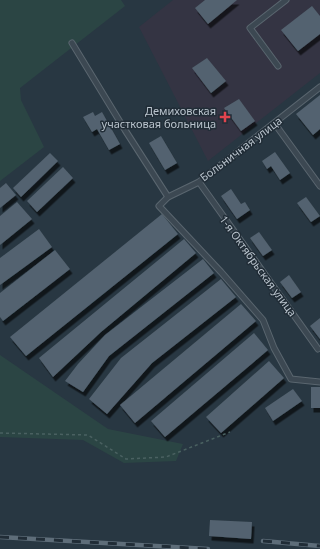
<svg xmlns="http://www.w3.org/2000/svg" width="320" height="549" viewBox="0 0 320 549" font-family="'Noto Sans',sans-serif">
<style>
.medical{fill:#343443}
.green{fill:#2b4544}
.building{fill:#53626f;filter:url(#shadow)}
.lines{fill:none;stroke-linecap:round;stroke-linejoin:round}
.service-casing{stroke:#5a666f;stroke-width:7}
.path{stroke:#4a6161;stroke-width:1.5;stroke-dasharray:3 3;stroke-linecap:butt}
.service{stroke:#3c4852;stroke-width:5}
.rail-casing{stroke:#5e6d79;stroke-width:4.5}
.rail{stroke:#212d37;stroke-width:3;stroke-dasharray:9;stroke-linecap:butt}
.health-dot{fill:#e0444e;stroke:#212d37;stroke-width:1.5}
.labels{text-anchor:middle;stroke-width:3;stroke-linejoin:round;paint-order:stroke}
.poi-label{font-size:11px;fill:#b9c3cc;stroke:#212d37;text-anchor:end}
.street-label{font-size:11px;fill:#b9c3cc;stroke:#212d37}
</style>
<defs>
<filter id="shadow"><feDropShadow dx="2.5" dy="4.5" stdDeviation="0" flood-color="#0009"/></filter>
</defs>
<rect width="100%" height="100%" fill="#283742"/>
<polygon class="medical" points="173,0 320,0 320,73 208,161 139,27"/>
<g class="green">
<polygon points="0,0 121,0 125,6 20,88 21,100 44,147 0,181"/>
<polygon points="0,355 108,429 183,444 176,461 124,463 83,440 0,437"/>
</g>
<g class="building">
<polygon points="205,0 237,0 208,24 195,8"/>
<polygon points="312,6 320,16 320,34 298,51 281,30"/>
<polygon points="207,58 226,81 211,93 192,68"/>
<polygon points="320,95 320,129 313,135 296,114"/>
<polygon points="239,99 255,121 241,131 224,108"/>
<polygon points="93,112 95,116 102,112 120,144 109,150 97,129 92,132 83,117"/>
<polygon points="161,136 177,163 165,170 149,143"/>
<polygon points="275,152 290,173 280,180 271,166 267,169 262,161"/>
<polygon points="50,153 58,161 21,197 13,188"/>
<polygon points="63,167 73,178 37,212 27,201"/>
<polygon points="6,183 16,195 0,208 0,188"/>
<polygon points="231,189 241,204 245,202 250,210 237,219 221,196"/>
<polygon points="306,197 320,216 311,222 297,203"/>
<polygon points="17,202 32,219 0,245 0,216"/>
<polygon points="162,214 178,234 26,356 10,337"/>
<polygon points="39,229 52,247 0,285 0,258"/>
<polygon points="259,232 272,250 263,256 250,238"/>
<polygon points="184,239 196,253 101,332 53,377 39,358"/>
<polygon points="55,250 70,269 3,321 0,317 0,293"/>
<polygon points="203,259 214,273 109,356 83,392 65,381 78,364 105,335"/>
<polygon points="289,275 301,292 292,298 280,282"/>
<polygon points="221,279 236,297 152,363 107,414 89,399 121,358"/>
<polygon points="241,304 256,321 135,423 120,405"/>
<polygon points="320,318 320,339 310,326"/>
<polygon points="254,333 268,350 165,437 151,421"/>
<polygon points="269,361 284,378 221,433 206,417"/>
<rect x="311" y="387" width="9" height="21"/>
<polygon points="293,389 302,401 273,421 265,408"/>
<polygon points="210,520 252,522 251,539 209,536"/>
</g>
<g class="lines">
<g class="service-casing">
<g id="service">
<polyline points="72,43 125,130 168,197"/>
<polyline points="278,66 250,28 286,0"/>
<polyline points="320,87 199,182 168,197 159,206 221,272 263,320 274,348 291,379 320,382"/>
<polyline points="275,124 320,186"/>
<polyline points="199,182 318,349"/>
</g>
</g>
<polyline class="path" points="0,433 88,435 126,459 166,457 230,432"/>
<use href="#service" class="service"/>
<g class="rail-casing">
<g id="rail">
<polyline points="0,537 208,549"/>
<polyline points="263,541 320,546"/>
</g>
</g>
<use href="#rail" class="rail"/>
</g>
<path class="health-dot" d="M223 111h4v4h4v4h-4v4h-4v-4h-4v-4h4z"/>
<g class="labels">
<g class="poi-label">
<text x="216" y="115">Демиховская<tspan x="216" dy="13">участковая больница</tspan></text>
</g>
<g class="street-label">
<text transform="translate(241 149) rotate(-37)" y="4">Больничная улица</text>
<text transform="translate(258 266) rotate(54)" y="4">1-я Октябрьская улица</text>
</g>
</g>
</svg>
